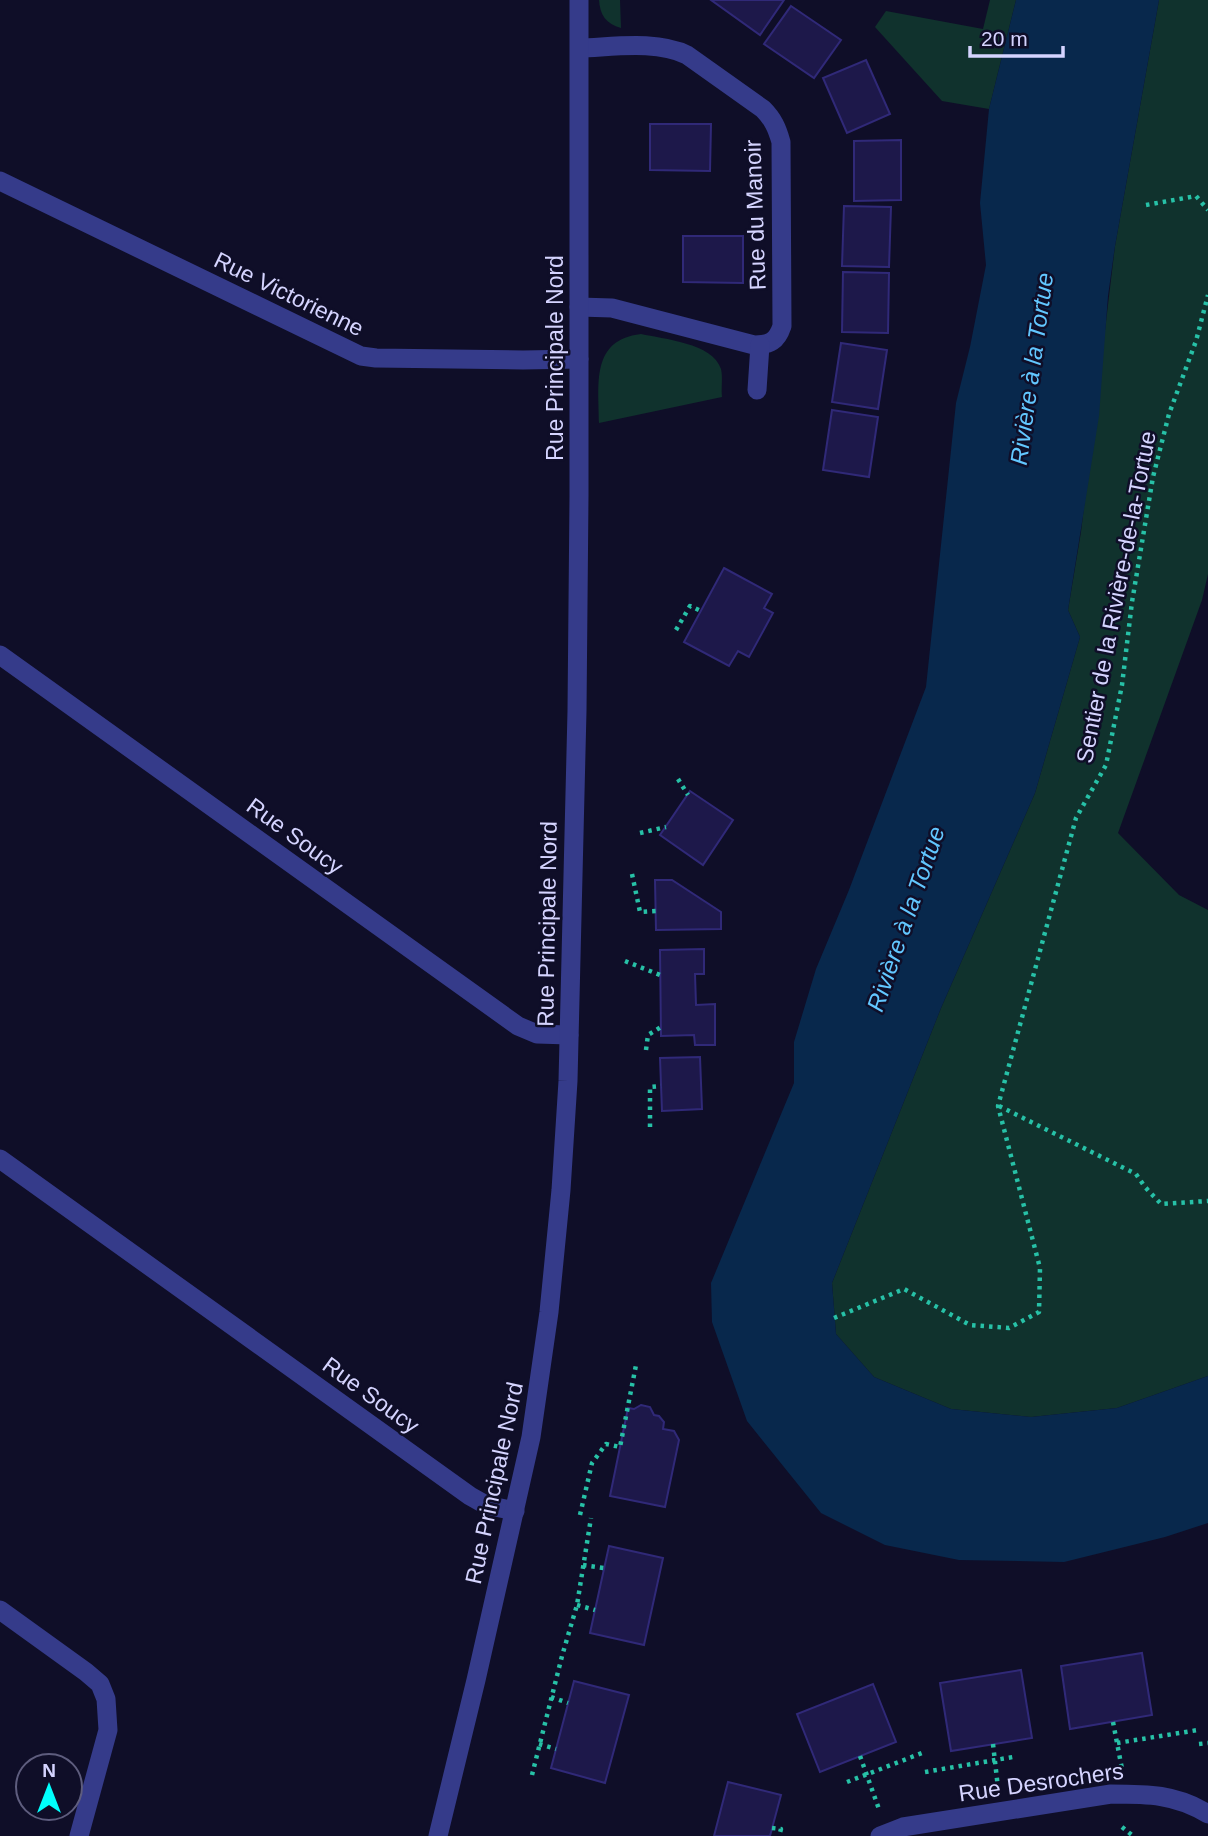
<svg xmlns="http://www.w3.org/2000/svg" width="1208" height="1836" viewBox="0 0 1208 1836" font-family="Helvetica,sans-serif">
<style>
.green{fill:#10322d}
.water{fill:#08284c}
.building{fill:#1d184a;stroke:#302978;stroke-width:2}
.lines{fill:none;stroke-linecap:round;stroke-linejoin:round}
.path{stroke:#27c1a7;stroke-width:4.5;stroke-dasharray:3.5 5;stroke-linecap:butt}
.minor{stroke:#353b8a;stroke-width:19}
.tertiary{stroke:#353b8a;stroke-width:19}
.labels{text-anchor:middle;stroke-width:5;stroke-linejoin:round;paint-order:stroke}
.street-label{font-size:23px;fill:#d5d4ff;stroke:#0f0e28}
.water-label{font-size:24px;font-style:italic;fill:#62c7ff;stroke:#0f0e28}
</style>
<rect width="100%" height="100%" fill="#0f0e28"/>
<g class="green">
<path d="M599,0h21l1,28c-15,-4 -21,-13 -22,-28z"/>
<polygon points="990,0 1016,0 989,109 942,101 875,27 886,11 983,29"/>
<polygon points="1159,0 1208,0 1208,574 1202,600 1118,833 1179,895 1208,910 1208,1376 1117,1408 1031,1417 951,1409 874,1377 836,1334 832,1283 941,1008 1035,793 1080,637 1068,610 1081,532 1115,246"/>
<path d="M641,334c22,5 72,9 80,35 2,8 0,19 1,28l-123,26c0,-38 -9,-83 42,-89z"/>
</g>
<polygon class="water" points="1016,0 1159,0 1115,246 1108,296 1099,416 1068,610 1080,637 1035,793 941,1008 832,1283 836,1334 874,1377 951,1409 1031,1417 1117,1408 1208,1376 1208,1523 1165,1537 1064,1562 959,1560 885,1545 821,1513 747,1421 712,1322 711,1283 794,1083 794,1042 816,969 849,890 926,687 956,403 970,347 986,265 980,203 989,109"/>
<g class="building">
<polygon points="711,0 784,0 760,35"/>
<polygon points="791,6 841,40 814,78 764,44"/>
<polygon points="866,60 890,114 847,133 823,78"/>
<polygon points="650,124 711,124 710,171 650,170"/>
<polygon points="901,140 901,200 854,201 854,141"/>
<polygon points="844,206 891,207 889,267 842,266"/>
<polygon points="683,236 743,236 743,283 683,282"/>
<polygon points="843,272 889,273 888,333 842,332"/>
<polygon points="841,343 887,350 878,409 832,402"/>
<polygon points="832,410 878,417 869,477 823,470"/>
<polygon points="724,568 772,594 764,608 773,613 749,657 738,651 729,666 684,642"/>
<polygon points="690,791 733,820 703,865 660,835"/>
<polygon points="655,880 672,880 721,912 721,929 656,930"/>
<polygon points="704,949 704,974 695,974 696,1005 715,1004 715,1045 695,1045 694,1035 661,1036 660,950"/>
<polygon points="700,1057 702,1109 662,1111 660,1058"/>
<polygon points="641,1405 650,1407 654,1415 659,1416 664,1422 663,1429 674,1431 679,1440 665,1507 610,1496 628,1408 634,1409"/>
<polygon points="609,1546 663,1558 644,1645 590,1633"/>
<polygon points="1142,1653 1152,1715 1070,1729 1061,1666"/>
<polygon points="1021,1670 1032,1738 951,1751 940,1683"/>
<polygon points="574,1681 629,1695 605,1783 551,1768"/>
<polygon points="873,1684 896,1742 820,1772 797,1714"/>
<polygon points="728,1782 781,1795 770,1836 714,1836"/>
</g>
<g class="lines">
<g class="path">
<polyline points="1146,205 1196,196 1208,210"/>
<polyline points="676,630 690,606 701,611"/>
<polyline points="678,779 688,795"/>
<polyline points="640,833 666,827"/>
<polyline points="632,874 640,912 656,911"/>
<polyline points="625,961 660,975"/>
<polyline points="646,1050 648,1035 661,1027"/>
<polyline points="999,1106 1136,1174 1145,1187 1161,1204 1208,1201"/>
<polyline points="650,1127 650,1087 661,1086"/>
<polyline points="834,1318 904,1289 970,1325 1009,1328 1039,1312 1040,1268 998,1106 1076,818 1106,765 1122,685 1132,602 1153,477 1169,414 1196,341 1208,295"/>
<polyline points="580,1515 592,1463 606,1444 620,1447 636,1365"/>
<polyline points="583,1565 604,1568"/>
<polyline points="577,1605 595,1610"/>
<polyline points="551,1697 568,1703"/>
<polyline points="1113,1722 1122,1769"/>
<polyline points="1117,1743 1198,1730"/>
<polyline points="539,1744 556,1749"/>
<polyline points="993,1744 998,1788"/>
<polyline points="1199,1744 1208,1743"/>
<polyline points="860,1756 880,1812"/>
<polyline points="925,1772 1013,1757"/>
<polyline points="532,1775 562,1656 577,1605 591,1518"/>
<polyline points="847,1782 922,1753"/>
<polyline points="1122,1827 1133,1836"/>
<polyline points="772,1828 781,1829 779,1836"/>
</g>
<g class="minor">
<polyline points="0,181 361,356 376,358 523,360 579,359"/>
<path d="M579,307l33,1 142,37c16,0 23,-4 28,-19l-1,-184c-4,-14 -8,-23 -18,-33l-76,-54c-30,-15 -74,-8 -107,-7"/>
<polyline points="757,390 760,345"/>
<polyline points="0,655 518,1026 537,1034 569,1035"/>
<polyline points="0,1159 470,1496 486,1505 515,1511"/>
<polyline points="0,1610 86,1672 100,1684 106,1699 108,1730 79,1836"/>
<path d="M880,1836l23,-9 208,-33c36,0 65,0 97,20"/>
</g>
<polyline class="tertiary" points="438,1836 476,1680 531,1437 549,1312 561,1190 568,1081 577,711 579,496 579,0"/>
</g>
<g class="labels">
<g class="street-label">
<text transform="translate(755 215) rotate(-92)" y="8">Rue du Manoir</text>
<text transform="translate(289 294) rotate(26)" y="8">Rue Victorienne</text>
<text transform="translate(555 358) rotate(-90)" y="8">Rue Principale Nord</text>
<text transform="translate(1116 597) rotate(-79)" y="8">Sentier de la Rivière-de-la-Tortue</text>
<text transform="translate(295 836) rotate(36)" y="8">Rue Soucy</text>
<text transform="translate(547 924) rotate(-89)" y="8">Rue Principale Nord</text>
<text transform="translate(371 1395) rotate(36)" y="8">Rue Soucy</text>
<text transform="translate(494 1483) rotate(-78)" y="8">Rue Principale Nord</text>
<text transform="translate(1041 1782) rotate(-8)" y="8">Rue Desrochers</text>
</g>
<g class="water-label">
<text transform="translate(1032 369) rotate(-82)" y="8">Rivière à la Tortue</text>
<text transform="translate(906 919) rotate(-71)" y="8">Rivière à la Tortue</text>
</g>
</g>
<g transform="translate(49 1787)"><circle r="33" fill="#0f0e28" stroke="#5e5d7e" stroke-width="2"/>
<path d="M0-5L12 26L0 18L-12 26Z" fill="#00fffd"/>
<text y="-10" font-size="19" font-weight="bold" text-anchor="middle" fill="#d5d4ff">N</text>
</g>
<path d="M970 46v10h93v-10" fill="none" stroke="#d5d4ff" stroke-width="3.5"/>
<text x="981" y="46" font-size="21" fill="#d5d4ff" stroke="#0f0e28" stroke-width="5" paint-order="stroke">20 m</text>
</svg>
